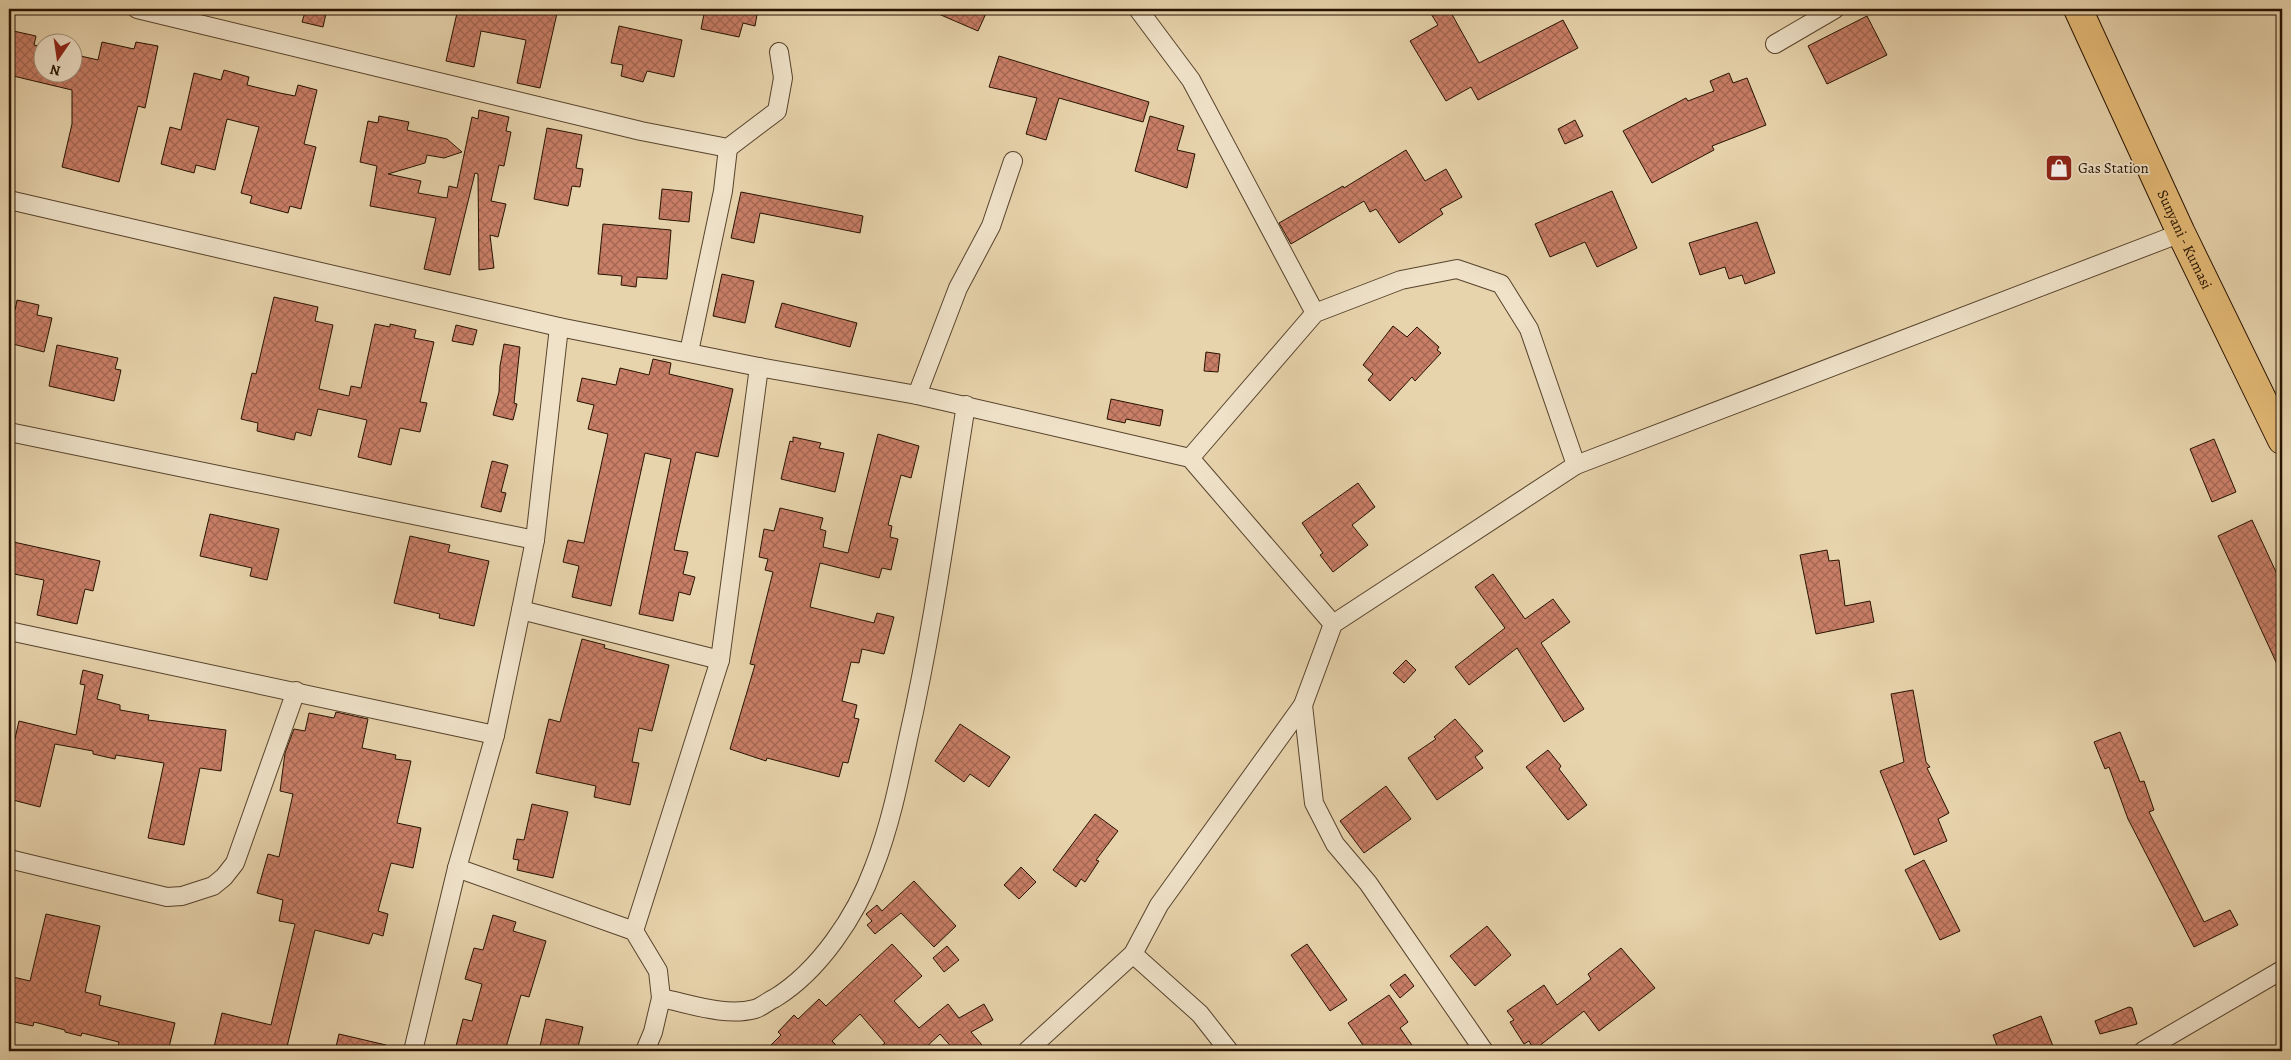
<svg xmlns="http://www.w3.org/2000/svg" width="2291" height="1060" viewBox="0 0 2291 1060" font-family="Alegreya,serif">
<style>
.building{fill:url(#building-cross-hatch);stroke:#271300}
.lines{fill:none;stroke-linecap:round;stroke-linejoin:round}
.street-casing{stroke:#57432b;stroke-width:20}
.primary-casing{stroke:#271300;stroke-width:30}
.street{stroke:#efe2c9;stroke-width:18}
.primary{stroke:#e4ba76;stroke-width:28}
.labels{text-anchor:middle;stroke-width:4;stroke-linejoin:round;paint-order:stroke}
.poi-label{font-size:15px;fill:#271300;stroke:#efe2c9;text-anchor:start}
.street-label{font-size:15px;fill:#271300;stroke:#efe2c9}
</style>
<defs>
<pattern id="building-cross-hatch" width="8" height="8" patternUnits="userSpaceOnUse" patternTransform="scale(1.25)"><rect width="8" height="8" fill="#c97e67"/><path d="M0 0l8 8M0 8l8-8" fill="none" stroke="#a36652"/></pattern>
</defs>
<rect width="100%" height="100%" fill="#e7d3ac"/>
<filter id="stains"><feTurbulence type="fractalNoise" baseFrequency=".004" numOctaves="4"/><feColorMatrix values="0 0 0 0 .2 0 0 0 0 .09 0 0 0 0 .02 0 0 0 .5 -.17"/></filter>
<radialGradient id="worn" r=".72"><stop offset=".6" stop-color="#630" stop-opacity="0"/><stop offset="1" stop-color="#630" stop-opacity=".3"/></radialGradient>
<g class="building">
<polygon points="306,9 327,9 323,27 302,22"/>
<polygon points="467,9 558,9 540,88 517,83 526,40 481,31 474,67 446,61 457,13 465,14"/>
<polygon points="705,9 758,9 755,26 743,23 739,37 701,29"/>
<polygon points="927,9 988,9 978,31"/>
<polygon points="1428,9 1449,9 1479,63 1563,20 1578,48 1478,100 1471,87 1446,101 1410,41 1438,25"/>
<polygon points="1867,16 1887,55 1827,84 1808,46"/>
<polygon points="619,26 682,40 674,77 647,71 643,82 621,76 623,65 611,63"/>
<polygon points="9,30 36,36 34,45 42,47 42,72 72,72 72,54 98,60 102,42 134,49 136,42 158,46 145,108 138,106 119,182 62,167 72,124 72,90 9,75"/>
<polygon points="999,56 1149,102 1143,122 1059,98 1046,140 1026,134 1037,98 989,87"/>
<polygon points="224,70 249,77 247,85 280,93 295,96 298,85 317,90 304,144 316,147 301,209 290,206 288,213 250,203 252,196 241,193 259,127 227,119 215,170 196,165 194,173 161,164 170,127 181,130 194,73 221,80"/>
<polygon points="1729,73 1733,83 1747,78 1766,125 1712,146 1714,150 1652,183 1623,131 1686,98 1688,101 1714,91 1710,81"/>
<polygon points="479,110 509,117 506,131 511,132 504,166 499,165 491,201 506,204 498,237 490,235 494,268 479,270 478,174 475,173 450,275 424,269 436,218 370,206 377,166 360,162 368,121 378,123 379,116 409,122 407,130 447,139 462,152 444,158 427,155 425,163 388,174 421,181 418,193 447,198 449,186 457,188 472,117 478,119"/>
<polygon points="1150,116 1184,126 1177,150 1195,154 1187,188 1135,171"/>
<polygon points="1575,120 1583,136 1565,144 1558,129"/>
<polygon points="547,128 582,135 576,168 583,169 580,187 572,186 568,206 534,199"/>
<polygon points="1406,150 1425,181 1446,169 1462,197 1440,209 1443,214 1399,243 1376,209 1370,212 1364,201 1291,244 1279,223 1343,186 1344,188"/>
<polygon points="662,189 692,192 689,222 659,219"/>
<polygon points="1612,191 1637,248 1597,267 1585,242 1550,257 1535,224"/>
<polygon points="741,192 863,216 860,233 760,213 754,243 731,238"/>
<polygon points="1757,222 1775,273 1745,284 1742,275 1729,279 1725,267 1700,275 1689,243"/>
<polygon points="603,224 671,230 667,279 637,277 636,287 621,285 622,276 598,274"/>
<polygon points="722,274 754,281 745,323 713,316"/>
<polygon points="274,297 318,307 315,321 333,325 319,389 349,396 351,386 361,388 375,324 390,327 390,324 416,330 414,338 434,342 420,402 427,403 420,432 400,428 391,465 358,457 367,420 318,409 311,436 296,432 294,440 257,431 258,423 241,419 252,373 256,374"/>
<polygon points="17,300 39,305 37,315 52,318 44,352 9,343 9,308 15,310"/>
<polygon points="782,303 857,323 850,347 775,327"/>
<polygon points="456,325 477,330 473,345 452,341"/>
<polygon points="1393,326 1407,337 1417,327 1439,347 1437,350 1441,353 1415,381 1412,377 1390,401 1368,380 1373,374 1363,365"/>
<polygon points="504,344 520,347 514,403 517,404 513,420 493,415 499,392 500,366"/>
<polygon points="57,345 118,358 115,369 121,370 114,401 49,386"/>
<polygon points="1206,352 1220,354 1218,372 1204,371"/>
<polygon points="653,359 671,363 669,374 733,389 718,457 696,452 674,550 688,552 683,574 695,577 690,595 679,592 673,621 639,614 671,459 645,453 611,606 572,597 579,566 563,562 568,540 584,543 608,434 588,429 594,405 577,401 582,378 616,385 620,368 649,375"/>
<polygon points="1111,399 1163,410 1160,426 1126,419 1125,423 1107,419"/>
<polygon points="878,434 919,446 911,478 901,475 888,525 892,526 890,537 898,539 891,570 882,568 879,578 820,563 810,607 874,623 877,613 894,617 884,654 862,649 859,663 851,662 842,701 857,705 854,718 859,719 848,763 843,762 839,777 767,758 766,761 730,749 755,665 750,664 773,572 765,570 768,559 759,557 764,529 774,531 780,508 823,518 820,529 826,531 823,547 848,553"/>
<polygon points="793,437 821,443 819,448 844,453 835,492 781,479 790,441 793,442"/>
<polygon points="2214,439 2236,492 2212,502 2190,449"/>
<polygon points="492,461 508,465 501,492 506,493 501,512 481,507"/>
<polygon points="1358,483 1375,507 1352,525 1368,545 1333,572 1320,555 1323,553 1302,523"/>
<polygon points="210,514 279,529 267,580 250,576 252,568 200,556"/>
<polygon points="2252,520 2282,585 2282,675 2218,536"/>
<polygon points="410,536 450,545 448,552 489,561 474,626 439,618 440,614 394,603"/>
<polygon points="9,541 100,561 93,591 85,589 77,624 37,615 44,580 9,573"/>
<polygon points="1827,550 1829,561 1839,560 1845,606 1870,601 1874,622 1816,634 1800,555"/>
<polygon points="1493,574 1525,619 1553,599 1570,622 1541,643 1584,709 1564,722 1517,648 1469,685 1455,667 1505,628 1475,587"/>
<polygon points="582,639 605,645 604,648 669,665 652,731 639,728 632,762 639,763 630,805 594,797 596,786 536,773 549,719 560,722"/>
<polygon points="1406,660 1416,670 1404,683 1393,673"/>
<polygon points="83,670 103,675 97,699 120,705 120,710 149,715 148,720 226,730 221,771 200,768 184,845 148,838 164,763 116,755 115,759 93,754 93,751 55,744 40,807 9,799 9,764 19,721 76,735 85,685 80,684"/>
<polygon points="1913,690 1926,762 1930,767 1927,768 1949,813 1938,819 1947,841 1914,855 1880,771 1904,762 1891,694"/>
<polygon points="336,712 368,719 362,748 396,755 395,759 411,761 397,823 421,828 413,868 391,863 378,911 388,914 383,936 373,933 369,944 315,930 286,1051 233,1051 214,1047 222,1013 271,1025 295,924 279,921 283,900 257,893 268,854 279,857 293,794 280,791 285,753 294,729 305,731 309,713 334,718"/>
<polygon points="1455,719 1483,751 1475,757 1483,768 1437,800 1408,758 1436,739 1434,737"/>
<polygon points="960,724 1010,757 989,787 970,774 964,782 935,761"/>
<polygon points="2120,732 2140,782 2144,781 2154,810 2149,812 2204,922 2230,910 2238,925 2194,947 2128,819 2109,767 2105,769 2094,742"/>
<polygon points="1548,750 1561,766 1559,769 1587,805 1568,820 1526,767"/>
<polygon points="1386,786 1411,819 1364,853 1340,821"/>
<polygon points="532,804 568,812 553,878 517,870 519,860 513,859 517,839 524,840"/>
<polygon points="1095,814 1118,831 1096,860 1099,861 1085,882 1081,879 1076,887 1053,870"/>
<polygon points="1924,860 1960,931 1940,940 1905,870"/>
<polygon points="1021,867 1036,882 1019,899 1004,885"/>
<polygon points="914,881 956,926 934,947 901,913 875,934 867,925 872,921 866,914 877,905 882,911"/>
<polygon points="46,914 100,926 85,992 101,996 99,1005 175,1023 168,1051 136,1046 135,1051 131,1051 118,1048 119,1042 82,1033 81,1036 65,1032 65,1030 34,1022 33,1026 9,1021 9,976 30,981"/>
<polygon points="493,915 516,922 513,931 546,941 529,997 521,995 505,1051 464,1051 464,1048 456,1046 463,1019 472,1021 482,984 465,979 474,948 483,950"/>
<polygon points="1487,926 1511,955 1475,986 1450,956"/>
<polygon points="892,944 922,976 894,1001 919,1028 948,1004 959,1018 984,1004 993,1020 971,1032 987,1051 955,1051 940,1034 922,1051 875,1051 885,1043 860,1014 832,1041 842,1051 765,1051 781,1035 778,1032 794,1015 798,1019 819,999 826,1006"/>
<polygon points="1307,944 1347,1000 1330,1011 1291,955"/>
<polygon points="947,946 959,960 944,972 933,958"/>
<polygon points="1621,948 1655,988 1599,1031 1584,1011 1534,1050 1529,1041 1524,1044 1510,1022 1514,1020 1507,1011 1544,985 1557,1005 1591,979 1588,974"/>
<polygon points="1405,974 1414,986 1400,998 1390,985"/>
<polygon points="1389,995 1408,1022 1400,1028 1416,1051 1367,1051 1348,1023"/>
<polygon points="2129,1007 2132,1008 2137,1024 2100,1034 2095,1021"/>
<polygon points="2041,1016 2055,1051 1999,1051 1993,1035"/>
<polygon points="546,1019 583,1027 577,1051 539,1051"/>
<polygon points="339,1034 386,1045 386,1051 335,1051"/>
</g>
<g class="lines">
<g class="street-casing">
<g id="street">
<polyline points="137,9 641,131 728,148 777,111 783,78 779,52"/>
<polyline points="1138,9 1191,80 1315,313"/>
<polyline points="1775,44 1835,9"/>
<polyline points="9,200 559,327 759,367 917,395 1190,458 1333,624"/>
<polyline points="689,352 723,191 728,148"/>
<polyline points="917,395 958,288 991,226 1013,161"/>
<polyline points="9,432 535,540"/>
<polyline points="1190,458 1315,313 1401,280 1457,269 1501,284 1529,329 1576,465 2181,233"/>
<polyline points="521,610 720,660"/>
<polyline points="9,631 495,735"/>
<polyline points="1303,705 1314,803 1335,844 1368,883 1484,1051"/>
<polyline points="9,859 167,897 182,896 213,886 224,877 235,863 296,691"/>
<polyline points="457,868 634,931 658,971 661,998 653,1032 645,1051"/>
<polyline points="634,931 720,660 759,367"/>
<polyline points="1133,954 1200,1014 1229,1051"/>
<path d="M661,998c30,6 64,19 94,11 7,-2 13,-8 20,-11 44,-27 81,-82 99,-131 16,-41 25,-85 34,-128 25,-110 40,-222 58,-334"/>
<polyline points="413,1051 457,868 495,735 521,610 535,540 559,327"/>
<polyline points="1027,1051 1133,954 1159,905 1303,705 1333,624 1576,465"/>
<polyline points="2143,1051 2282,970"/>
</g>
</g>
<g class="primary-casing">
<g id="primary">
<path id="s1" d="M2078,9l103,224 101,207"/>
</g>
</g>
<use href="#street" class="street"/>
<use href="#primary" class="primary"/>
</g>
<defs>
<g id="shop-square" transform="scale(1.4375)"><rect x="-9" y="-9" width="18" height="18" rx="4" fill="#8f2418" stroke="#efe2c9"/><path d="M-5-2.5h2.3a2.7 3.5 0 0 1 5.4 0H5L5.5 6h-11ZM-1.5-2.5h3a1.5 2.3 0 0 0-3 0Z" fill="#fff"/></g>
</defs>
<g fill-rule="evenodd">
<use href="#shop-square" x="2059" y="168"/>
</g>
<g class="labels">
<g class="poi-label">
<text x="2078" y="173">Gas Station</text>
</g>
<g class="street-label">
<text dy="5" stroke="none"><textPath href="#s1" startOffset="254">Sunyani - Kumasi</textPath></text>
</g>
</g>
<rect width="2291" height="1060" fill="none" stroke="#e7d3ac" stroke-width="30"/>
<rect x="10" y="10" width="2271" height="1040" fill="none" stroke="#271300" stroke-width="2.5"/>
<rect x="15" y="15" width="2261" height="1030" fill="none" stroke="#271300"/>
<g transform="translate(58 58) rotate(193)"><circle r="24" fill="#efe2c9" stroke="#9f8f79"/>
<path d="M0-4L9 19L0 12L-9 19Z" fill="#8f2418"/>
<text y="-8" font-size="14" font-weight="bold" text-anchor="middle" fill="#271300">N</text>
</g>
<rect width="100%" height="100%" filter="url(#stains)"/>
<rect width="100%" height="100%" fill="url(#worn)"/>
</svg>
